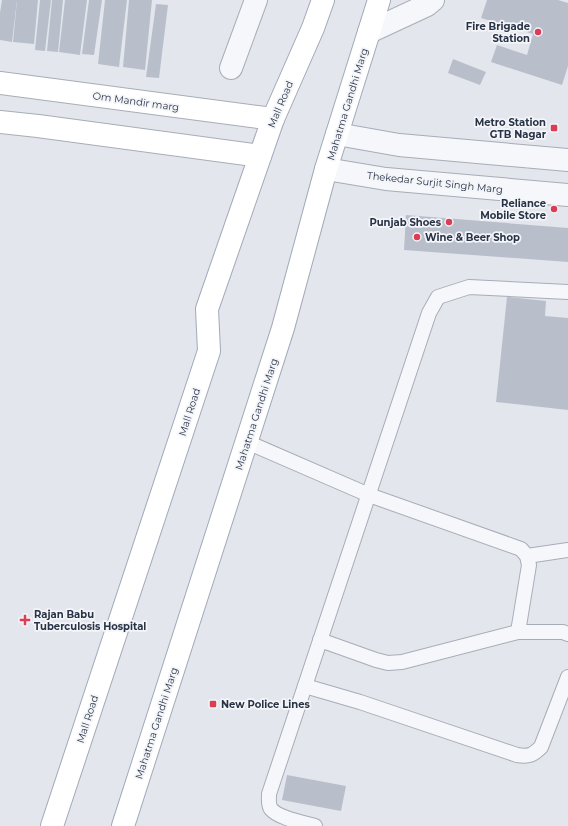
<svg xmlns="http://www.w3.org/2000/svg" width="568" height="826" viewBox="0 0 568 826" font-family="Montserrat,sans-serif">
<style>
.building{fill:#b9bfca}
.lines{fill:none;stroke-linecap:round;stroke-linejoin:round}
.service-casing{stroke:#a7adb7;stroke-width:16}
.minor-casing{stroke:#a7adb7;stroke-width:24}
.tertiary-casing{stroke:#a7adb7;stroke-width:24}
.secondary-casing{stroke:#a7adb7;stroke-width:24}
.primary-casing{stroke:#a1aab9;stroke-width:24}
.service{stroke:#f6f7fa;stroke-width:14}
.minor{stroke:#f6f7fa;stroke-width:22}
.tertiary{stroke:#f6f7fa;stroke-width:22}
.secondary{stroke:#fff;stroke-width:22}
.primary{stroke:#fff;stroke-width:22}
.poi-dot{fill:#db3d55;stroke:#f3f5f9;stroke-width:1.5}
.labels{text-anchor:middle;stroke-width:3.5;stroke-linejoin:round;paint-order:stroke}
.poi-label{font-size:10px;font-weight:bold;fill:#293346;stroke:#f3f5f9;text-anchor:end}
.street-label{font-size:10px;fill:#293346;stroke:#f3f5f9}
</style>
<rect width="100%" height="100%" fill="#e3e6ec"/>
<g class="building">
<polygon points="2,0 17,0 12,42 0,40 0,13"/>
<polygon points="17,0 38,0 34,44 13,42"/>
<polygon points="40,0 51,0 45,51 35,50"/>
<polygon points="52,0 63,0 58,52 47,51"/>
<polygon points="65,0 87,0 80,55 59,52"/>
<polygon points="89,0 102,0 94,55 82,54"/>
<polygon points="105,0 127,0 119,67 98,64"/>
<polygon points="129,0 152,0 145,70 123,67"/>
<polygon points="487,0 558,0 568,3 568,66 562,85 491,62 497,45 527,55 533,34 481,18"/>
<polygon points="156,4 168,5 159,78 146,77"/>
<polygon points="453,59 486,72 480,85 448,73"/>
<polygon points="406,215 568,228 568,262 404,250"/>
<polygon points="507,297 546,301 545,316 568,318 568,410 496,402"/>
<polygon points="287,775 346,786 341,811 282,800"/>
</g>
<g class="lines">
<g class="service-casing">
<g id="service">
<polyline points="247,442 369,495 521,549 527,556 529,565 518,632"/>
<polyline points="527,556 568,550"/>
<polyline points="320,640 376,660 388,663 402,662 518,632 563,632 568,634"/>
<path d="M305,686l55,16 157,53c12,2 16,0 24,-8l27,-70"/>
<path d="M315,826c-11,-3 -37,-8 -44,-17 -3,-4 -2,-10 -2,-15l160,-481 9,-16 31,-10 99,5"/>
</g>
</g>
<g class="minor-casing">
<g id="minor">
<polyline points="369,32 427,5 433,0"/>
<polyline points="231,68 256,0"/>
</g>
</g>
<g class="tertiary-casing">
<g id="tertiary">
<polyline points="337,134 399,145 568,160"/>
<polyline points="326,169 386,179 568,195"/>
</g>
</g>
<g class="secondary-casing">
<g id="secondary">
<polyline points="0,83 273,119"/>
<polyline points="0,122 38,126 260,156"/>
</g>
</g>
<g class="primary-casing">
<g id="primary">
<polyline points="52,826 209,351 207,309 273,119 313,28 323,0"/>
<polyline points="123,826 283,328 326,169 379,0"/>
</g>
</g>
<use href="#service" class="service"/>
<use href="#minor" class="minor"/>
<use href="#tertiary" class="tertiary"/>
<use href="#secondary" class="secondary"/>
<use href="#primary" class="primary"/>
</g>
<g class="poi-dot">
<circle cx="538" cy="32" r="4"/>
<rect x="550" y="124" width="8" height="8" rx="2"/>
<circle cx="554" cy="209" r="4"/>
<circle cx="449" cy="222" r="4"/>
<circle cx="417" cy="237" r="4"/>
<path d="M23 614h4v4h4v4h-4v4h-4v-4h-4v-4h4z"/>
<rect x="209" y="700" width="8" height="8" rx="2"/>
</g>
<g class="labels">
<g class="poi-label">
<text x="530" y="30">Fire Brigade<tspan x="530" dy="12">Station</tspan></text>
<text x="546" y="126">Metro Station<tspan x="546" dy="12">GTB Nagar</tspan></text>
<text x="546" y="207">Reliance<tspan x="546" dy="12">Mobile Store</tspan></text>
<text x="441" y="226">Punjab Shoes</text>
<text x="425" y="241" text-anchor="start">Wine &amp; Beer Shop</text>
<text x="34" y="618" text-anchor="start">Rajan Babu<tspan x="34" dy="12">Tuberculosis Hospital</tspan></text>
<text x="221" y="708" text-anchor="start">New Police Lines</text>
</g>
<g class="street-label">
<text transform="translate(136 101) rotate(8)" y="4">Om Mandir marg</text>
<text transform="translate(280 104) rotate(-67)" y="4">Mall Road</text>
<text transform="translate(347 104) rotate(-73)" y="4">Mahatma Gandhi Marg</text>
<text transform="translate(435 182) rotate(6)" y="4">Thekedar Surjit Singh Marg</text>
<text transform="translate(189 412) rotate(-72)" y="4">Mall Road</text>
<text transform="translate(256 414) rotate(-72)" y="4">Mahatma Gandhi Marg</text>
<text transform="translate(87 719) rotate(-72)" y="4">Mall Road</text>
<text transform="translate(156 723) rotate(-72)" y="4">Mahatma Gandhi Marg</text>
</g>
</g>
</svg>
